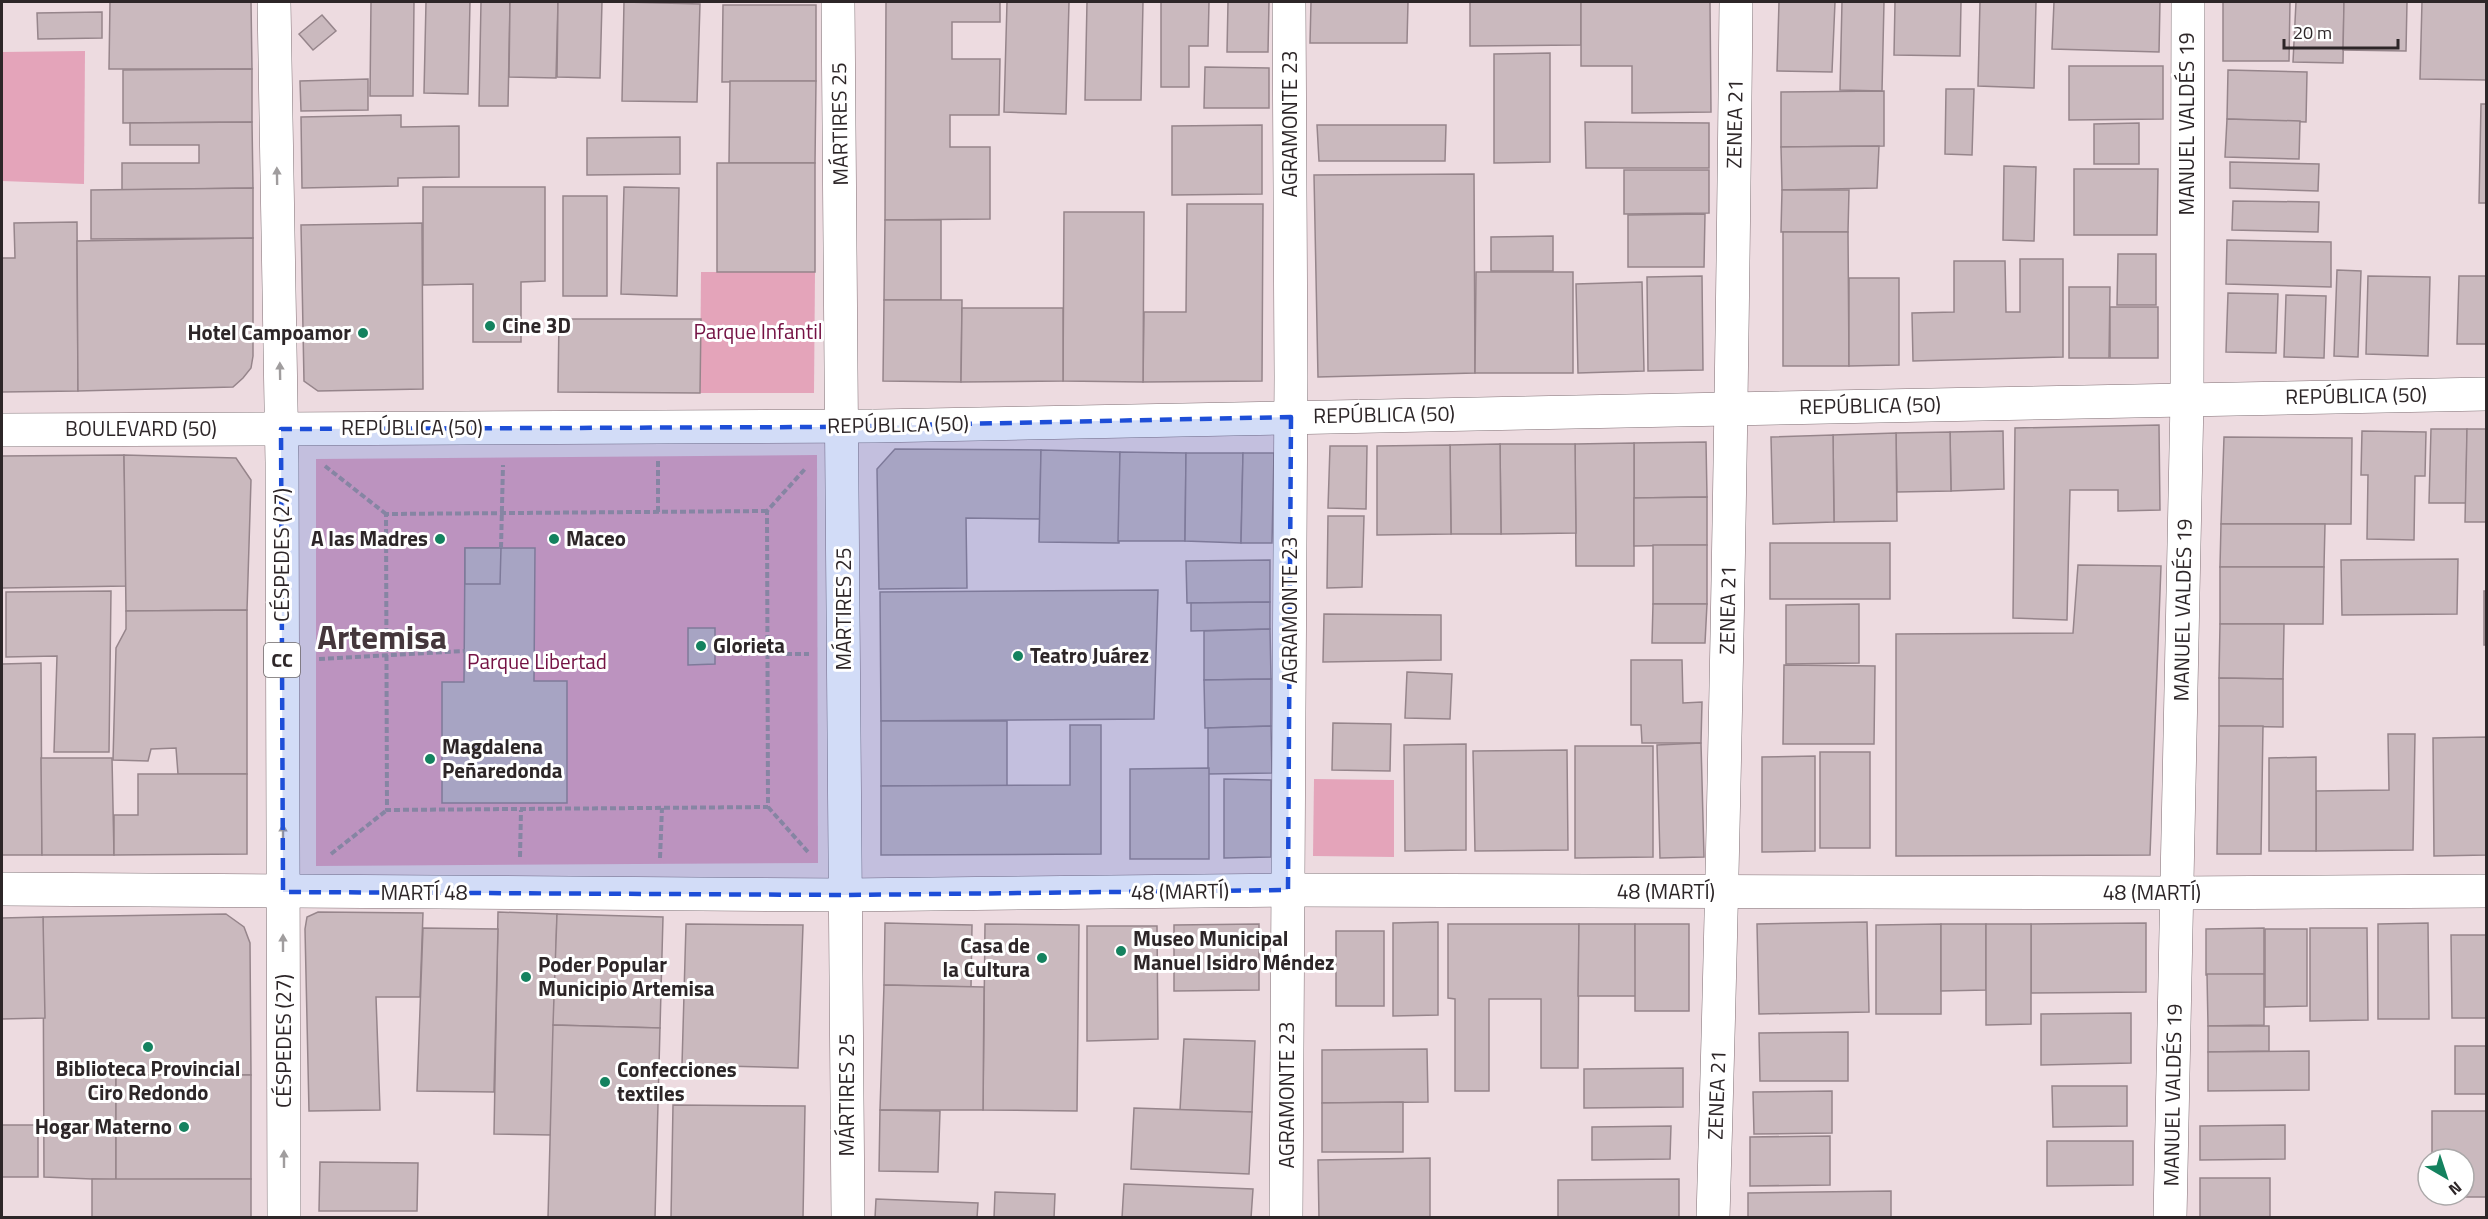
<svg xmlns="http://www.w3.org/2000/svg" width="2488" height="1219" viewBox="0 0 2488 1219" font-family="'Titillium Web',sans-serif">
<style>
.green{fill:#e4a4ba}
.building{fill:#cab9be;stroke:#96858b;stroke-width:1.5}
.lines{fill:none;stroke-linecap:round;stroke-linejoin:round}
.street-casing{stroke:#807075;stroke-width:34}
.secondary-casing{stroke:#807075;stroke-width:34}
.primary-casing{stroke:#807075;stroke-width:34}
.path{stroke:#a09396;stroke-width:4;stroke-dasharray:6 3;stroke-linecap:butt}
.street{stroke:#fff;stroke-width:33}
.secondary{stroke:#fff;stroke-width:33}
.primary{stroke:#fff;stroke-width:33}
.oneway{fill:#a09d9e}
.marked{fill:#1d4ed8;fill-opacity:0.2;stroke:#1d4ed8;stroke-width:4.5;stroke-dasharray:12 8;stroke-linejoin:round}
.poi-dot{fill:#14825f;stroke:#fff;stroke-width:2}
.labels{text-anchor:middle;stroke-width:6;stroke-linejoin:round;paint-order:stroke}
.shield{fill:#fff;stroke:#6c6768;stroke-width:1.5}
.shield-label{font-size:20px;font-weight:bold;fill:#2d2628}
.street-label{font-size:21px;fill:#2d2628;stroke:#fff}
.poi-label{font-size:21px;font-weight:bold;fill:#2d2628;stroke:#fff;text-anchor:start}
.park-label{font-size:21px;fill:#741143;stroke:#fff}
.town-label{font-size:33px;font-weight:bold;fill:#45373c;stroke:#fff}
</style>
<rect width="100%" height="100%" fill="#eddbe0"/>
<g class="green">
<polygon points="85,51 84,184 2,181 2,52"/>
<polygon points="701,272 815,272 814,393 700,393"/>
<polygon points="817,455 818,863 316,866 316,459"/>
<polygon points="1314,779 1394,780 1394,857 1313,856"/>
</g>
<g class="building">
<polygon points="110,2 251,2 252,69 109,69"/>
<polygon points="371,2 414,2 413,96 370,96"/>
<polygon points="426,2 470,2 468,94 424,93"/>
<polygon points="481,2 510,2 508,106 479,106"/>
<polygon points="510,2 558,2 556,78 509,77"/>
<polygon points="558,2 602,2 600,78 557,77"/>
<polygon points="624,2 700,4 697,102 622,101"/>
<polygon points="886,2 1000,2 1000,22 952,22 952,59 1000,59 999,115 950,115 950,147 990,147 990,219 885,220"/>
<polygon points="1007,2 1069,2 1066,114 1004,112"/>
<polygon points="1087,2 1143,2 1141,100 1085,100"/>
<polygon points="1161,2 1209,2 1208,46 1189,46 1189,87 1161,87"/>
<polygon points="1228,2 1269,2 1268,52 1227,52"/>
<polygon points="1311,2 1408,2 1407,43 1310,43"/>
<polygon points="1470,2 1581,2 1581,45 1470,46"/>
<polygon points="1581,2 1710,2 1711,112 1632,113 1632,66 1581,66"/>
<polygon points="1779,2 1835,2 1832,72 1777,71"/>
<polygon points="1842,2 1884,2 1882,91 1840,90"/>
<polygon points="1895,2 1961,2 1960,56 1894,55"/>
<polygon points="1980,2 2036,2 2034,88 1978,86"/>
<polygon points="2054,2 2160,2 2159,52 2052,49"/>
<polygon points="2223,2 2290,2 2289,61 2223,61"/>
<polygon points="2296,2 2344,2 2343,63 2293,62"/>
<polygon points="2344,2 2407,2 2406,51 2343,50"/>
<polygon points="2422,2 2486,2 2486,80 2420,79"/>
<polygon points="723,5 816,5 816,81 722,82"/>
<polygon points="102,12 102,38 38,39 37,13"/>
<polygon points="322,15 336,31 313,50 299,34"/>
<polygon points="1550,53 1550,162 1494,163 1494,54"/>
<polygon points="2069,66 2163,66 2163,119 2069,120"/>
<polygon points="1205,67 1269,68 1269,108 1204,108"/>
<polygon points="252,69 252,122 123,123 123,70"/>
<polygon points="2228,70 2307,72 2306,122 2227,119"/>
<polygon points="368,79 368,110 301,111 300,81"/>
<polygon points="730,81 816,81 815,163 729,163"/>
<polygon points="1946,89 1974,89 1972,155 1945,154"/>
<polygon points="1884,91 1884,146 1781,147 1781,92"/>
<polygon points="2481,104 2486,104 2486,203 2479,203"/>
<polygon points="401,115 401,127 459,126 459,177 398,178 398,186 302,188 301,117"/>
<polygon points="2227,119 2300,121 2299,159 2225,157"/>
<polygon points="252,122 253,188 122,190 122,163 199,163 199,145 130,145 130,123"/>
<polygon points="1585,122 1709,123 1709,168 1586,168"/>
<polygon points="2139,123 2139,164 2094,164 2094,124"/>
<polygon points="1262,125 1262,194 1172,195 1172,126"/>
<polygon points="1317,125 1446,125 1445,161 1319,161"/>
<polygon points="680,137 680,174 587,175 587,138"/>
<polygon points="1879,146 1877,188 1782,190 1781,147"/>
<polygon points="2230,162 2319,164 2318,191 2230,188"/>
<rect x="717" y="163" width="98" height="109"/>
<polygon points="2004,166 2036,167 2034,241 2003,240"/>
<polygon points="2074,169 2158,169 2157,235 2074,235"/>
<polygon points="1624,170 1709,170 1709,213 1624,214"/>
<polygon points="1474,174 1475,373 1318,377 1314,175"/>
<polygon points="423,187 545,187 545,281 521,282 521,342 473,342 473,284 423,285"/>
<polygon points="624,187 679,188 677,296 621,294"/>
<polygon points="253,188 253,238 91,239 91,190"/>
<polygon points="1782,190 1849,190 1848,232 1781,232"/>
<rect x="563" y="196" width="44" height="100"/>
<polygon points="2233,201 2319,202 2318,232 2232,230"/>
<polygon points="1187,204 1263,204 1262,381 1143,382 1144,312 1186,312"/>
<polygon points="1064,212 1144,212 1143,382 1063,381"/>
<polygon points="1705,214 1704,267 1628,267 1628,215"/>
<polygon points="885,220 941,220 941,300 884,300"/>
<polygon points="77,222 78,391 2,392 2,258 15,258 14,223"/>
<polygon points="422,223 423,389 318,391 304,381 301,225"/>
<polygon points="1783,232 1848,232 1849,366 1783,366"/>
<polygon points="1553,236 1553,271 1491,271 1491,237"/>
<polygon points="253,238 253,356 251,368 243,378 233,387 78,391 77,241"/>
<polygon points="2227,240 2331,242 2331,287 2226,284"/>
<polygon points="2118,254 2156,254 2156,305 2117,305"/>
<polygon points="2020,259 2063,259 2063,357 1913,361 1912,313 1954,312 1954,261 2005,261 2006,312 2020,312"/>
<polygon points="2337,270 2361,271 2358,357 2334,356"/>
<polygon points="1476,272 1573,272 1573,373 1475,373"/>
<polygon points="1702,276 1703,370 1648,371 1647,277"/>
<polygon points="2368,276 2430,277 2428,356 2366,354"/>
<polygon points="2459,276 2486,276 2486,344 2457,344"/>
<polygon points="1849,278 1899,278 1899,365 1849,366"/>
<polygon points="1642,282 1644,371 1578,373 1576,284"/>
<polygon points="2069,287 2110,287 2109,358 2069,358"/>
<polygon points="2228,293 2278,294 2276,353 2226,352"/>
<polygon points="2286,295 2326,296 2324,358 2284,357"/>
<polygon points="884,300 962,300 961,382 883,381"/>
<rect x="2110" y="307" width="48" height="51"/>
<polygon points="962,308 1063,308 1063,381 961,382"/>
<polygon points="559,319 701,319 700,393 558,392"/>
<polygon points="2159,425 2160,510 2118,511 2118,490 2070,490 2067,620 2013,618 2015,428"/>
<polygon points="2431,429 2467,429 2466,503 2429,503"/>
<polygon points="2467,429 2486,429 2486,522 2465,522"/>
<polygon points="2003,431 2004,489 1951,491 1950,432"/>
<polygon points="2362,431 2426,432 2425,476 2415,476 2414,540 2367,539 2368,475 2361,475"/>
<polygon points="1950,432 1951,491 1897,492 1896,433"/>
<polygon points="1896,433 1897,521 1834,522 1833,435"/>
<polygon points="1833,435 1834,522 1773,524 1771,437"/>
<polygon points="2224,437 2352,438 2351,524 2221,524"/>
<polygon points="1706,442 1707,497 1634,498 1634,443"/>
<polygon points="1634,443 1634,566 1576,566 1575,444"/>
<polygon points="1500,444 1575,444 1576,533 1501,534"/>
<polygon points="1500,444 1501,534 1451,534 1450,445"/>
<polygon points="1450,445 1451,534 1377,535 1377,446"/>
<polygon points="1330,446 1367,446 1366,509 1328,508"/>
<polygon points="895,449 1041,450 1040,519 966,518 967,588 879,589 877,469"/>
<polygon points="1041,450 1120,452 1119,543 1039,542"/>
<polygon points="1120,452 1186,453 1185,541 1118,541"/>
<polygon points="1186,453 1243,453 1241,543 1185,541"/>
<polygon points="1243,453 1274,453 1272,543 1241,543"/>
<polygon points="124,455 127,586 2,588 2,456"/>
<polygon points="124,455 236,458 251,480 247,610 126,611"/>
<polygon points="1707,497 1707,545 1634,546 1634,498"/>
<polygon points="1328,516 1364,516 1362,587 1327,588"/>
<polygon points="2221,524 2325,524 2324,567 2220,567"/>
<rect x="1770" y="543" width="120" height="56"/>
<rect x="1653" y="545" width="54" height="59"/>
<polygon points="465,548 535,548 534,681 567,681 567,803 442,803 442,682 464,682"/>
<polygon points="465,548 501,548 500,584 465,584"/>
<polygon points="2458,559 2457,614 2342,615 2341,560"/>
<polygon points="1270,560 1270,602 1187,603 1186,561"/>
<polygon points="2078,565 2161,566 2150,855 1896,856 1896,634 2073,633"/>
<polygon points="2220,567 2324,567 2323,624 2220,624"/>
<polygon points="1158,590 1154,719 881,721 880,592"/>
<polygon points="111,591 109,752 54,752 57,656 6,657 6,592"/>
<rect x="2484" y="591" width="2" height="54"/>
<polygon points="1270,602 1270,629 1191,631 1191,603"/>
<polygon points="1653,604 1707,604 1705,643 1652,643"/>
<polygon points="1859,604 1859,663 1786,664 1786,605"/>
<polygon points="247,610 247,774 178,774 176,748 151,749 148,761 113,760 116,648 126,629 126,611"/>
<polygon points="1324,614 1441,615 1441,660 1323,662"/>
<polygon points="2220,624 2284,624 2283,679 2219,678"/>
<polygon points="688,628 715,628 715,664 688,665"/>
<polygon points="1270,629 1271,679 1204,680 1204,631"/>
<polygon points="1631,660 1682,660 1683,703 1702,702 1701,743 1642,743 1641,725 1631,725"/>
<polygon points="41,663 42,855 2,855 2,664"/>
<polygon points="1784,665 1875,666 1874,744 1783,744"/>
<polygon points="1407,672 1452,674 1450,719 1405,718"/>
<polygon points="2219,678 2283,679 2283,727 2219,726"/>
<polygon points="1271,679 1271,726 1205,728 1204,680"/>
<rect x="881" y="721" width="126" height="65"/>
<polygon points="1333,723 1391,724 1390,771 1332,770"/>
<polygon points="1070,725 1101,725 1101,854 881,855 881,786 1070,785"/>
<polygon points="1271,726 1272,773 1208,774 1208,728"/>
<polygon points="2219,726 2263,726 2261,854 2217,854"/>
<polygon points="2388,734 2415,734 2413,850 2316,851 2316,791 2389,790"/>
<polygon points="2486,737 2486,855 2434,856 2433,738"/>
<polygon points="1701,743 1704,857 1660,858 1657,745"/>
<polygon points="1466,744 1466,850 1405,851 1404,745"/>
<polygon points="1575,746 1653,746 1653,857 1575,858"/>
<polygon points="1567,750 1568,850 1475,851 1473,751"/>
<rect x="1820" y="752" width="50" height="96"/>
<polygon points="1815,756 1815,851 1762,852 1762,757"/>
<polygon points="2316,757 2316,851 2269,851 2269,758"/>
<polygon points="41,758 112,758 114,855 42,855"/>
<polygon points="1209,768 1209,859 1130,859 1130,769"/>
<polygon points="138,774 247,774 247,854 114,855 114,815 138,815"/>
<polygon points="1224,779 1271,780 1271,857 1224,858"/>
<polygon points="318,912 423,913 420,997 376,997 380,1110 309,1111 305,929 307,917"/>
<polygon points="498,912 557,914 551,1135 494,1134"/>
<polygon points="226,914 244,927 250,943 251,1075 116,1075 116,1180 44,1177 43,917"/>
<polygon points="557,914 663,917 660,1028 553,1025"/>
<polygon points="43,917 45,1018 2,1019 2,918"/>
<polygon points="1438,922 1438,1015 1393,1016 1393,923"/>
<polygon points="1867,922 1869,1012 1759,1014 1757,924"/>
<polygon points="885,923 972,925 971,987 884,985"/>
<polygon points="2146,923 2146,992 2031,993 2031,924"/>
<polygon points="2428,923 2429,1019 2378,1019 2378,924"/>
<polygon points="686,924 803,925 798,1068 682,1065"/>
<polygon points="985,924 1079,925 1077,1111 983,1110"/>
<polygon points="1259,924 1259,990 1174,991 1174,925"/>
<polygon points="1448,924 1579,924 1578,1068 1541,1068 1541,999 1489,999 1489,1091 1455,1091 1455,999 1448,998"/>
<polygon points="1579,924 1635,924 1636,996 1578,996"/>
<rect x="1635" y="924" width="54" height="87"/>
<polygon points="1941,924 1941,1014 1876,1014 1876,925"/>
<polygon points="1941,924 1986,924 1986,990 1941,991"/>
<polygon points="1986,924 2031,924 2031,1024 1986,1025"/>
<polygon points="1087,926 1157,926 1158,1039 1087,1041"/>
<polygon points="423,928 498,929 494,1092 417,1091"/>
<polygon points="2264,928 2264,974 2206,975 2206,929"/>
<polygon points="2310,928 2367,928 2368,1020 2310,1021"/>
<polygon points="2265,929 2307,929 2307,1006 2265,1007"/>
<rect x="1336" y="931" width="48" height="75"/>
<polygon points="2451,935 2486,935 2486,1018 2452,1018"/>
<polygon points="2207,974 2264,974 2264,1025 2208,1026"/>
<polygon points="884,985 984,987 983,1110 880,1110"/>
<polygon points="2131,1013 2131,1063 2041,1065 2041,1014"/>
<polygon points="553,1025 660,1028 655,1218 548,1218"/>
<polygon points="2208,1026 2269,1026 2269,1051 2208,1052"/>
<polygon points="1848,1032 1848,1081 1760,1081 1759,1033"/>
<polygon points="1184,1039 1255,1041 1252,1112 1180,1110"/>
<rect x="2455" y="1046" width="31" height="48"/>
<polygon points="1427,1049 1428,1102 1322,1103 1322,1050"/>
<polygon points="2309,1051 2309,1090 2208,1091 2208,1052"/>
<polygon points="1683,1068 1683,1107 1584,1108 1584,1069"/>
<polygon points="116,1075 251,1075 251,1179 116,1180"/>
<polygon points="2052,1086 2127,1086 2127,1126 2053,1127"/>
<polygon points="1832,1091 1832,1133 1754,1134 1753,1092"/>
<polygon points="1403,1102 1403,1152 1322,1152 1322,1103"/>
<polygon points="673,1105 805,1106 803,1218 671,1218"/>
<polygon points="1134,1108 1252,1112 1249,1174 1131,1169"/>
<polygon points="880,1110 940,1111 938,1172 879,1171"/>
<polygon points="2432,1111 2486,1111 2486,1197 2432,1197 2432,1195 2464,1195 2464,1159 2432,1159"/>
<rect x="2" y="1125" width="36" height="52"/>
<polygon points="2285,1125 2285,1159 2200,1160 2200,1126"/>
<polygon points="1671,1126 1670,1159 1592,1160 1592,1127"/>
<polygon points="1830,1136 1830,1185 1750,1186 1750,1137"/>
<polygon points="2047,1141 2133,1141 2133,1185 2047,1186"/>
<polygon points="1430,1158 1430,1218 1319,1218 1318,1160"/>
<polygon points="320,1162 418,1163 417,1211 319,1211"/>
<rect x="2200" y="1178" width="70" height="40"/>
<rect x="92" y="1179" width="159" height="39"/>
<polygon points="1679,1179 1679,1218 1558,1218 1558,1180"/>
<polygon points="1124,1184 1253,1189 1251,1218 1122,1218"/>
<polygon points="1891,1191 1891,1218 1748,1218 1748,1193"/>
<polygon points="995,1192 1055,1194 1054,1218 994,1218"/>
<polygon points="876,1199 978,1203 977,1218 875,1218"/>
</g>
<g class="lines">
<g class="street-casing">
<g id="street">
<polyline points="2,430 281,429"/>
<polyline points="846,895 1288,890 2177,893 2486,891"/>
<polyline points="1286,1218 1291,376 1289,2"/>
<path d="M1713,1218c12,-406 19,-811 23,-1216"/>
<polyline points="2170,1218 2187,400 2188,2"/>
</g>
</g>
<g class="secondary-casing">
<g id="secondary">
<polyline points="838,2 848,1218"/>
<polyline points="281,429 876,426 2486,394"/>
<polyline points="2,889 846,895"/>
</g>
</g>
<g class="primary-casing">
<polyline id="primary" points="274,2 282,462 284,1218"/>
</g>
<g class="path">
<polyline points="658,461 658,512"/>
<polyline points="325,466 386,514"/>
<polyline points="767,511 386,514 387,810 768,807 767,511 805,469"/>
<polyline points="501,548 503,465"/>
<polyline points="768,654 809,654"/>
<polyline points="319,659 465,651"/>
<polyline points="768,807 808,852"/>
<polyline points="331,854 387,810"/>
<polyline points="520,857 521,810"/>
<polyline points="660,858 662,808"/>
</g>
<use href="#street" class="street"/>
<use href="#secondary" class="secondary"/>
<use href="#primary" class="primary"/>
</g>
<defs><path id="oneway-solid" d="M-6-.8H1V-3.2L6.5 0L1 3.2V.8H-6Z" transform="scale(1.5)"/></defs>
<g class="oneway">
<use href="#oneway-solid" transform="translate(277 176) rotate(-91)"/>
<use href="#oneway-solid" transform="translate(280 371) rotate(-91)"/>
<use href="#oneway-solid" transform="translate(283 833) rotate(-90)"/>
<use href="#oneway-solid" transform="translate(283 943) rotate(-90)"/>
<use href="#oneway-solid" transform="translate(284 1159) rotate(-90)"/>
</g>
<path class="marked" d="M1291,417l-3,473 -442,5 -563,-3 -2,-463 538,-2z"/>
<g class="poi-dot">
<circle cx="490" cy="326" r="6"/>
<circle cx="363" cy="333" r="6"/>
<circle cx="440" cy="539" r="6"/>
<circle cx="554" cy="539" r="6"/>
<circle cx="701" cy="646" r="6"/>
<circle cx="1018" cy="656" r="6"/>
<circle cx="430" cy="759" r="6"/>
<circle cx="1121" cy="951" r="6"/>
<circle cx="1042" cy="958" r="6"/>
<circle cx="526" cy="977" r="6"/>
<circle cx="148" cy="1047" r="6"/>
<circle cx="605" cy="1082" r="6"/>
<circle cx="184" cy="1127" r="6"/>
</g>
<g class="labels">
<rect class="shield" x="264" y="643" width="36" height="34" rx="4.5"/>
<g class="shield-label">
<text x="282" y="667">CC</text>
</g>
<g class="street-label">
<text transform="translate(840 124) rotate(-91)" y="7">MÁRTIRES 25</text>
<text transform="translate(1290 124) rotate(-90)" y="7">AGRAMONTE 23</text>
<text transform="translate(1735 124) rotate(-89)" y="7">ZENEA 21</text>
<text transform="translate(2187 124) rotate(-90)" y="7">MANUEL VALDÉS 19</text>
<text transform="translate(2356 396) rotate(-1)" y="7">REPÚBLICA (50)</text>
<text transform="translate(1870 406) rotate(-1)" y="7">REPÚBLICA (50)</text>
<text transform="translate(1384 415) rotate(-1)" y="7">REPÚBLICA (50)</text>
<text transform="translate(898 425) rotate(-1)" y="7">REPÚBLICA (50)</text>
<text x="412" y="435">REPÚBLICA (50)</text>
<text x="141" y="436">BOULEVARD (50)</text>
<text transform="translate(282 555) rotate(-90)" y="7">CÉSPEDES (27)</text>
<text transform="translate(844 609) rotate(-90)" y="7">MÁRTIRES 25</text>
<text transform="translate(1290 610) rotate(-90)" y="7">AGRAMONTE 23</text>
<text transform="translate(1728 610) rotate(-89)" y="7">ZENEA 21</text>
<text transform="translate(2183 610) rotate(-89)" y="7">MANUEL VALDÉS 19</text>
<text transform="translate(1180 892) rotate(-1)" y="7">48 (MARTÍ)</text>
<text x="1666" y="899">48 (MARTÍ)</text>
<text x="424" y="900">MARTÍ 48</text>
<text x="2152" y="900">48 (MARTÍ)</text>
<text transform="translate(284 1041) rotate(-90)" y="7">CÉSPEDES (27)</text>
<text transform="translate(847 1095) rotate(-90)" y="7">MÁRTIRES 25</text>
<text transform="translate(1287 1095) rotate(-90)" y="7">AGRAMONTE 23</text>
<text transform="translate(1717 1095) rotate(-88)" y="7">ZENEA 21</text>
<text transform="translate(2173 1095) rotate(-89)" y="7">MANUEL VALDÉS 19</text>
</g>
<g class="poi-label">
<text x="502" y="333">Cine 3D</text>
<text x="351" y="340" text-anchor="end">Hotel Campoamor</text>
<text x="428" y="546" text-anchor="end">A las Madres</text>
<text x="566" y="546">Maceo</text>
<text x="713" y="653">Glorieta</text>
<text x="1030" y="663">Teatro Juárez</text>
<text x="442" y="754">Magdalena<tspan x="442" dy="24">Peñaredonda</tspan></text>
<text x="1133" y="946">Museo Municipal<tspan x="1133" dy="24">Manuel Isidro Méndez</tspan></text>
<text x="1030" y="953" text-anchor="end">Casa de<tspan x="1030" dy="24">la Cultura</tspan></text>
<text x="538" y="972">Poder Popular<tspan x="538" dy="24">Municipio Artemisa</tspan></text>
<text x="148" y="1076" text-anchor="middle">Biblioteca Provincial<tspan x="148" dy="24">Ciro Redondo</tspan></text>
<text x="617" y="1077">Confecciones<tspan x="617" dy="24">textiles</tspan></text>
<text x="172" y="1134" text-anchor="end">Hogar Materno</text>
</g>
<g class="park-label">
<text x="758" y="339">Parque Infantil</text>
<text x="537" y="669">Parque Libertad</text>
</g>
<g class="town-label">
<text x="382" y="649">Artemisa</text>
</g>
</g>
<rect width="2488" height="1219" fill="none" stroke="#2d2628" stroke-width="6"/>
<g transform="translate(2446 1177) rotate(141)"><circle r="28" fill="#ffffff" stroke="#aba8a9" stroke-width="1.5"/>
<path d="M0-4.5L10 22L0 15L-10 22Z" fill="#14825f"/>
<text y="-9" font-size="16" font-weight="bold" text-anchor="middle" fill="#2d2628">N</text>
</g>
<path d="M2284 39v9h114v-9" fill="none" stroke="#2d2628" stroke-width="3"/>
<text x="2293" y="39" font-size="18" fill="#2d2628" stroke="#ffffff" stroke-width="4.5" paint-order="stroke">20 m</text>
</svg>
